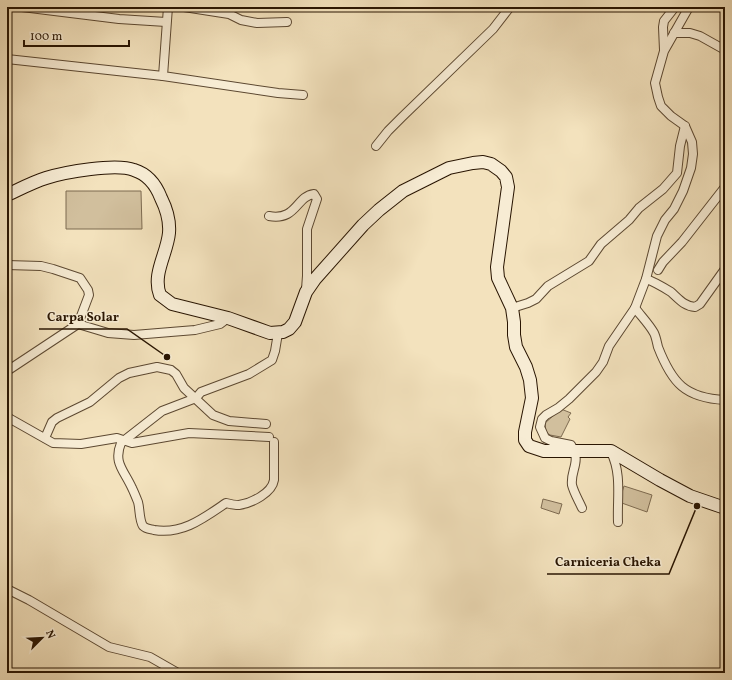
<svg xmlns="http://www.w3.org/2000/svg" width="732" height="680" viewBox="0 0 732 680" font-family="Vollkorn,serif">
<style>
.green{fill:#d1bf9d;stroke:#7d6a50}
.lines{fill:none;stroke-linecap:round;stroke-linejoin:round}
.street-casing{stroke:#5c4831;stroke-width:10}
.secondary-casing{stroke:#291502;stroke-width:14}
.street{stroke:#f7ecd4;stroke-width:8}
.secondary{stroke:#f7ecd4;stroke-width:12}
.leader{fill:none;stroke:#291502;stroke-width:1.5}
.callout-dot{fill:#291502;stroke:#f7ecd4;stroke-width:1.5}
.callout-label{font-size:13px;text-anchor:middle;font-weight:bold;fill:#291502;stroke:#f7ecd4;stroke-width:3;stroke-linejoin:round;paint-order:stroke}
</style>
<rect width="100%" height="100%" fill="#f3e2bd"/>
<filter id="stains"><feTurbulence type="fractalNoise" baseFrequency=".005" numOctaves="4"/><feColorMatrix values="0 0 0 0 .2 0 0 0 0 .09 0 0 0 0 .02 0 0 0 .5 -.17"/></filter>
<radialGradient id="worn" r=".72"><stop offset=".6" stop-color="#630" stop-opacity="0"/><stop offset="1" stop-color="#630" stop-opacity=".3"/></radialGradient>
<g class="green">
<polygon points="66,191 141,191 142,229 66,229"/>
<polygon points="561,409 571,413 568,417 570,419 561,437 550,435 546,432 545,423"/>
<polygon points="624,486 652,495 647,512 619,502"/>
<polygon points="543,499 562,504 559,514 541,508"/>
</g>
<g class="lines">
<g class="street-casing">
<g id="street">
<polyline points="22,7 119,19 166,22"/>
<polyline points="168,7 163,76 278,93 303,95"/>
<polyline points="184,7 229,14 241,20 257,23 287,22"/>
<polyline points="674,33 690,33 700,36 725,50"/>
<polyline points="664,50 663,27 664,21 675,7"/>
<polyline points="7,59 163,76"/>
<polyline points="376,146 388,131 402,117 493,29 510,7"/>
<path d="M269,216c28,5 27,-20 45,-22l3,5 -10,30v47l-1,13"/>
<polyline points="7,265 41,266 53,269 80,278 88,290 89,295 78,324 7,371"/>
<polyline points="658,270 663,262 682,242 725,187"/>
<path d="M646,279c9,3 17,8 25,13 8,7 13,14 24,15l5,-3 25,-35"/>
<polyline points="512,308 528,303 536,299 548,286 589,261 601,244 629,220 639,208 663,189 677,173 680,146 685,126"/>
<path d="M635,308c6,8 14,16 19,25 2,4 3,10 4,14 14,36 27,51 67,53"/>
<polyline points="78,324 108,333 134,335 195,330 220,324 228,318"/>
<polyline points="7,417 53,443 81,444 117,438 132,443 189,433 269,437"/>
<polyline points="45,438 52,422 57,418 90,402 119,378 129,373 157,367 171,370 176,374 184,388 213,415 229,421 266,424"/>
<path d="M274,442v38c-2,13 -22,23 -35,25 -4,0 -9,-1 -13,-2 -22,15 -44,32 -72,27 -4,-1 -8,-1 -11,-4 -4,-6 -3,-17 -5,-24 -2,-5 -4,-10 -6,-14 -8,-18 -19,-25 -11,-45l41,-32 34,-13 5,-6 48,-18 23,-14 3,-9 3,-18"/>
<path d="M611,452c11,22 6,46 7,70"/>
<path d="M582,508c-3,-7 -8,-15 -10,-23 -2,-15 10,-23 -1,-40l-20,-4 -6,-3 -5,-11 2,-8 4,-4 12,-7 11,-9 27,-27 7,-10 6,-16 26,-38 11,-29 11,-43 8,-16 9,-11 9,-18 8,-23 2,-14 -1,-12 -7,-16 -14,-10 -10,-10 -3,-9 -3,-14 9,-32 25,-44"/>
<polyline points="7,589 29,600 109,647 150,657 178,673"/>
</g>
</g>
<g class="secondary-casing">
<path id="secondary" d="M7,195c13,-6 26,-13 39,-17 19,-6 70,-15 88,-8 13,4 22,15 27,28 5,10 9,23 8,35 -2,21 -17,41 -9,62l12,9 56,14 42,15 13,-1 6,-3 6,-7 11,-30 9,-13 48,-54 16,-15 24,-19 46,-23 24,-5 10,-1 8,2 10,7 5,6 2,10 -11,80 1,11 14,30 2,14v13l2,12 10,20 4,13 2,18 -7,34v8l4,6 15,5h67l49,29 30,16 35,12"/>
</g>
<use href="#street" class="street"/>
<use href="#secondary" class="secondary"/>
</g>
<path class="leader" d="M167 357L127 329H39M697 506L669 574H547"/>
<g class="callout-dot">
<circle cx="167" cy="357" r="4"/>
<circle cx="697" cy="506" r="4"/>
</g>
<g class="callout-label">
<text x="83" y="321">Carpa Solar</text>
<text x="608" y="566">Carniceria Cheka</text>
</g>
<rect width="732" height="680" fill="none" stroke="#f3e2bd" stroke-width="24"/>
<rect x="8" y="8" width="716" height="664" fill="none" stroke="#291502" stroke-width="2"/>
<rect x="12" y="12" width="708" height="656" fill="none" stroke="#291502"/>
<g transform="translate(42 638) rotate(66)" stroke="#f7ecd4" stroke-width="3" paint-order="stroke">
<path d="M0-3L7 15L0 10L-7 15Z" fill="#291502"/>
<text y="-6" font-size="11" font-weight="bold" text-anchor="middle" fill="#291502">N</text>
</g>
<path d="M24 40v6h105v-6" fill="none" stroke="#291502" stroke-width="2"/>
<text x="30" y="40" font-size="12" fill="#291502" stroke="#f7ecd4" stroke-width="3" paint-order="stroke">100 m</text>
<rect width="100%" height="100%" filter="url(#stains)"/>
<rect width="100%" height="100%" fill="url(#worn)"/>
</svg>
